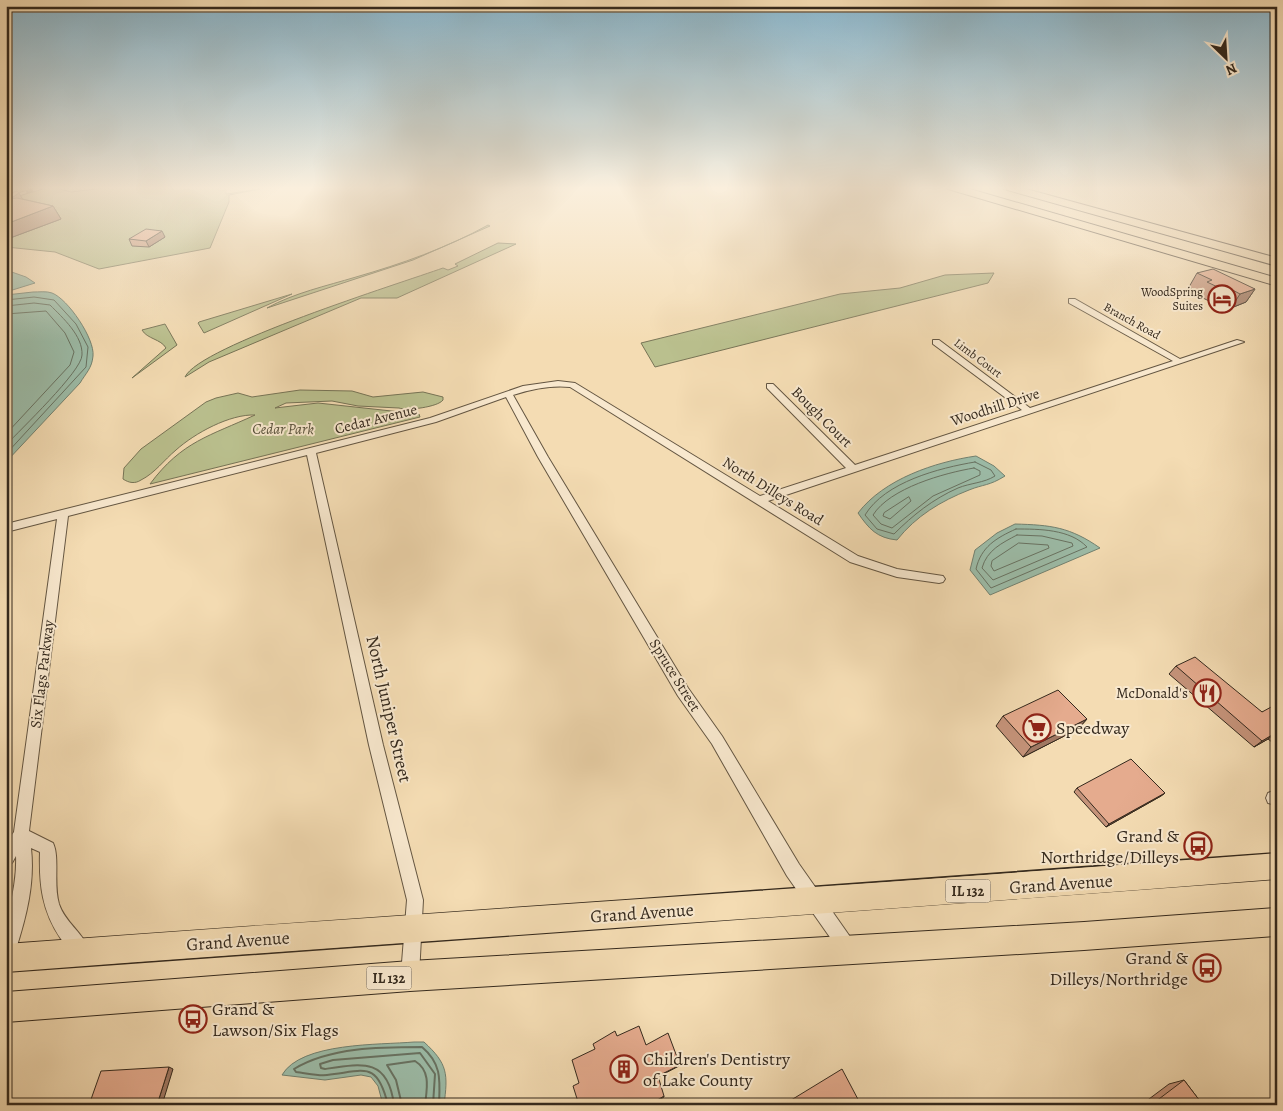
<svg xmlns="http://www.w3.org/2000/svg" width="1283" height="1111" viewBox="0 0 1283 1111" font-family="Alegreya,serif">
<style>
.green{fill:#bac08e;stroke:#777456}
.water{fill:#9cbca8;stroke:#728170}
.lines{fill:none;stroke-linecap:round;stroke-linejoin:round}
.shore-far1{stroke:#687262;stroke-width:1}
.shore{stroke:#687262;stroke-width:2}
.street-casing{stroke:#645642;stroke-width:2}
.primary-casing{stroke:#34291d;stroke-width:2}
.highway-casing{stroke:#34291d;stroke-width:2}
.street{fill:#f8e8ce;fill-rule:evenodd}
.primary{fill:#f4dcb3;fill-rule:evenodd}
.highway{fill:#f4dcb3;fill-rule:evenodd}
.tram{stroke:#34291d;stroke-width:1}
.rail-casing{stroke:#34291d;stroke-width:4}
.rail{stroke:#f8e8ce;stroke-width:2.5;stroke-dasharray:7;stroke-linecap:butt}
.wall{fill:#c5937a;stroke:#34291d}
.shaded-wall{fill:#a07863;stroke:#34291d}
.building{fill:#e5ab8e;stroke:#34291d}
.labels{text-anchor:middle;stroke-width:4;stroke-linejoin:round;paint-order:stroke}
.far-poi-label{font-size:12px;fill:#34291d;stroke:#f8e8ce;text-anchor:end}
.far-street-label{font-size:12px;fill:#34291d;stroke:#f8e8ce}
.shield{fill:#f8e8ce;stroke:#6f6252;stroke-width:1}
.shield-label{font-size:14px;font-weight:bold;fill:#34291d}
.street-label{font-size:15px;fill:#34291d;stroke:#f8e8ce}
.park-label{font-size:15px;font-style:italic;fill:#564f39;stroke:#f8e8ce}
.poi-label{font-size:15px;fill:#34291d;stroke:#f8e8ce;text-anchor:end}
.near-street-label{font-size:18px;fill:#34291d;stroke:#f8e8ce}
.near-poi-label{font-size:18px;fill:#34291d;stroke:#f8e8ce;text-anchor:start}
</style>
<rect width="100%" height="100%" fill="#f4dcb3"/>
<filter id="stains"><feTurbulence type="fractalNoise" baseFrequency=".004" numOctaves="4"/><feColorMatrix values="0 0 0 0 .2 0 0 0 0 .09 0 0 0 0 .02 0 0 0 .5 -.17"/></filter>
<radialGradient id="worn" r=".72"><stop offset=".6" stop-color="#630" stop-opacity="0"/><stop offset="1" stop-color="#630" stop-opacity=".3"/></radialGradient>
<g class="green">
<polygon points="6,187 218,187 219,191 226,190 226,194 260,189 229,195 229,202 210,248 99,269 55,252 6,247"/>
<path d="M488,225l2,1 -77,34 -146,48c27,-15 59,-22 89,-31 45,-13 91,-29 132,-52z"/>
<path d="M498,243l18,1 -119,54h-36l-152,64 -24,15c14,-31 216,-94 258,-109l5,2 10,-4 -3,-2z"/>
<polygon points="994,273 988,283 655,367 641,343 840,294 900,288 945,275"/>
<polygon points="292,294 204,333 198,323 199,322"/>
<path d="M165,324l12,21 -45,33 34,-30c-5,-9 -19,-9 -24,-18z"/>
<path d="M300,390l52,1 21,6 50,-5 20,5v3c-5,7 -36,11 -44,8l-41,-2 -26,-5 -46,2 -11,5 43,-5 101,11 1,3 -270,67c32,-43 60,-48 105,-69 -25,-1 -60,18 -79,35 -12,10 -21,23 -35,30 -6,4 -12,3 -18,-1l1,-11 17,-19 65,-47 10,-4 22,-5 14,4z"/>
</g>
<g class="water">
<polygon points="6,270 26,277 35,283 6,292"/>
<path d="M33,292c6,0 14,-1 19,1 16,6 43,46 41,63 -1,12 -7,17 -13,27l-74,79v-167z"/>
<path d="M976,456l18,10 11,10c-16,10 -21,8 -36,14 -28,11 -53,26 -72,50 -20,-2 -28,-11 -39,-27 26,-34 77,-51 118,-57z"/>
<path d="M1015,524c36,1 55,3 85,24l-110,47 -20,-25 5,-20 22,-17z"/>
<path d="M414,1042h10c24,22 24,32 20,63h-61l-5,-19 -7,-9 -10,-2 -36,5 -43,-5c19,-33 98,-30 132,-33z"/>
</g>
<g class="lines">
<g class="shore-far1">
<polyline points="6,300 34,297 54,300 76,324 88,347 86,367 6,454"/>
<path d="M6,306l28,-3 16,2c13,13 33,31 32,50 0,16 -62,75 -76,90"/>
<polyline points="6,314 46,311 65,333 74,352 70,365 6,434"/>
<path d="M975,462l16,8 4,6c-11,7 -25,7 -37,12 -25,11 -45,27 -64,46l-17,-5 -12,-14c20,-33 74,-47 110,-53z"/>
<path d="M974,468l6,3v4l-47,21 -41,32 -11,-4 -8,-9c17,-27 71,-42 101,-47z"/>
<polygon points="909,497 911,501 890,519 883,516 884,513"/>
<path d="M1016,529c23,0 54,0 71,18l-96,41 -15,-19c5,-22 20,-31 40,-40z"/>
<path d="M1017,535l25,1 30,7 1,3 -80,34 -11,-12c5,-18 20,-25 35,-33z"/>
<polygon points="1019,543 1048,545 1049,548 994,571 991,566 992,561"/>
</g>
<g class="shore">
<path d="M388,1105c-11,-45 -23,-34 -61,-30 -10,1 -21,-2 -31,-3l-2,-3c36,-22 87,-22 128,-22 20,17 18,33 17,58"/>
<path d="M394,1105c-6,-47 -31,-42 -69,-36l-4,-1 -1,-4 13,-4 87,-7 15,21 -2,31"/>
<path d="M402,1105l-6,-25 -9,-15 28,-4c16,10 12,27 10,44"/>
</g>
<g class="street-casing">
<g id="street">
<path d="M1069,299h6l105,60 57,-19 7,2 -476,159 90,55 39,13 46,7 2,3 -2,3 -4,1 -42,-6 -47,-15 -280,-175c-20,-2 -38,2 -57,8l35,62 140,231 34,48 77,128 54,77 3,6 -3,6 -6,3 -6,-3 -54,-77 -75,-132 -34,-48 -140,-239 -32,-60 -70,25 -120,31 67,292 40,155 -4,75 -3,6 -6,3 -6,-3 -3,-6 6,-75 -38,-155 -62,-290 -239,61 -39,315 24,12c7,15 0,41 6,61 6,18 23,28 30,45l-3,6 -6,3c-9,-4 -14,-12 -19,-19 -19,-28 -22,-54 -21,-87l-9,-4c4,36 -5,70 -16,104l-3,6 -6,2c0,-11 -1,-24 0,-35 5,-24 11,-45 10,-69l-4,7 -6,2v-22l8,-11 43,-313 -51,13v-8l424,-106 93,-32 35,-5 17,2 185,113 86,-28 -79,-80v-4h6l82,81 167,-55 -89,-66v-4h6l91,68 143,-47 -104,-58z"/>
<polygon points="1273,791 1277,791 1277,805 1268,803 1266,798 1268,793"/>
</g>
</g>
<g class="primary-casing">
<g id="primary">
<path d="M1277,853v26c-424,34 -847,61 -1271,93v-28c424,-32 847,-58 1271,-91z"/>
<polygon points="1277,908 1277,936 1084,950 410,991 6,1022 6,992 410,961 1084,922"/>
</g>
</g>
<g class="highway-casing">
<g id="highway">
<polygon points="946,187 963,187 1277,278 1277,286 948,189"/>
<polygon points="1002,187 1019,187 1277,258 1277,266 1004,189"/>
</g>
</g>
<use href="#street" class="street"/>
<use href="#primary" class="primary"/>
<use href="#highway" class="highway"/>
<polyline class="tram" points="53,187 71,192 112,187"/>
<g class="rail-casing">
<polyline id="rail" points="6,198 44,187"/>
</g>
<use href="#rail" class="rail"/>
</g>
<g class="wall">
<polygon points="17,191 22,199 53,206 61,219 10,238 6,237 6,195"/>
<polygon points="165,237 149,247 132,246 129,239"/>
<polygon points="1197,273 1255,289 1246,302 1231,308 1220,302 1215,304 1199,296 1200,293 1189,287"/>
<polygon points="1176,666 1262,712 1277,709 1277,746 1268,739 1254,747 1169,674"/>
<polygon points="1003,716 1087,719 1078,729 1023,757 996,726"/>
<polygon points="1077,788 1165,793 1161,796 1106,827 1074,792"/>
<polygon points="1184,1080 1203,1105 1141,1105 1169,1084"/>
</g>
<g class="shaded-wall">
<polygon points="19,193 26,205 10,199"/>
<polygon points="53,206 61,219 10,238 6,232 6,224"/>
<polygon points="162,231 165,237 149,247 146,241"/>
<polygon points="1229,288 1220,302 1215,304 1224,290"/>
<polygon points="1255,289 1246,302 1231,308 1240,294"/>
<polygon points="1087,719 1078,729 1023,757 1031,747"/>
<polygon points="1277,732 1268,739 1254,747 1262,741"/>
<polygon points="1165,793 1161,796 1106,827 1109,824"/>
<polygon points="680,1065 679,1066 658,1077 658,1076"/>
<polygon points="169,1067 173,1069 162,1105 157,1105"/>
<polygon points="664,1096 664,1097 651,1105 649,1105"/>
</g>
<g class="building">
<polygon points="17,191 19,193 10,199 17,198 53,206 6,224 6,195"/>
<polygon points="146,229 162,231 146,241 129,239"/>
<polygon points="1213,269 1255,289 1240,294 1229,288 1224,290 1207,282 1212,280 1197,273"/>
<polygon points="1195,657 1262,712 1273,706 1277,709 1277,732 1262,741 1176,666"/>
<polygon points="1058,690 1087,719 1031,747 1003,716"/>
<polygon points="1131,759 1165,793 1109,824 1077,788"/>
<polygon points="639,1026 646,1045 668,1033 680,1065 658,1076 664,1096 649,1105 579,1105 573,1086 579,1083 572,1060 595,1049 593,1044 615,1031 617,1036"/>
<polygon points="169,1067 157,1105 89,1105 101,1071"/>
<polygon points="842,1069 861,1105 783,1105"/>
<polygon points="1184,1080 1203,1105 1151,1105"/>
</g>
<linearGradient id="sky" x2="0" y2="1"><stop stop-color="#89b7ce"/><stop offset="0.55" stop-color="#faefdd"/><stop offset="1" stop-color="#faefdd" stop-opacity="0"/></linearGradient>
<rect width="1283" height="342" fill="url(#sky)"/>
<defs>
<g id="hotel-ring" transform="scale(1.4375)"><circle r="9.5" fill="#f8e8ce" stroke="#8f2418" stroke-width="1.5"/><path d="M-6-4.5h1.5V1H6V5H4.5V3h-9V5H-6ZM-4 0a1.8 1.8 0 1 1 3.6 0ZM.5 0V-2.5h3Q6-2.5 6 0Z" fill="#8f2418"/></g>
<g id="restaurant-ring" transform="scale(1.4375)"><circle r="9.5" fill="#f8e8ce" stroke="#8f2418" stroke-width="1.5"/><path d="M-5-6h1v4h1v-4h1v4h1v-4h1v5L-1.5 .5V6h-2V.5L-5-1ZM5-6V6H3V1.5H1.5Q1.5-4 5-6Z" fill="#8f2418"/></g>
<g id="supermarket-ring" transform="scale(1.4375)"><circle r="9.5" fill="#f8e8ce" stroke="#8f2418" stroke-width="1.5"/><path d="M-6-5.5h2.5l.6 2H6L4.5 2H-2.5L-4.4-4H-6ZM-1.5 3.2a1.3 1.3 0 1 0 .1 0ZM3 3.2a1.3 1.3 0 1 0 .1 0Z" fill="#8f2418"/></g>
<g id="bus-ring" transform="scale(1.4375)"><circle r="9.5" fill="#f8e8ce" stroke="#8f2418" stroke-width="1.5"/><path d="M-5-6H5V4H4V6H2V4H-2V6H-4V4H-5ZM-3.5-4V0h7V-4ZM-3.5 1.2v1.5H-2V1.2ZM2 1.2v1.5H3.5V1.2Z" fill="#8f2418"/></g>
<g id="building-ring" transform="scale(1.4375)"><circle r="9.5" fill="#f8e8ce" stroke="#8f2418" stroke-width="1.5"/><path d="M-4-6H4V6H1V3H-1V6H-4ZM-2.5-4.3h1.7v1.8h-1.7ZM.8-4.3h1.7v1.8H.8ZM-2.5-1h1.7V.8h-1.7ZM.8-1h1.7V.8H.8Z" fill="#8f2418"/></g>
</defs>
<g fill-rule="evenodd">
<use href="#hotel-ring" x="1222" y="299"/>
<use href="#restaurant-ring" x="1207" y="693"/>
<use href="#supermarket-ring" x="1037" y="728"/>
<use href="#bus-ring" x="1198" y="846"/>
<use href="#bus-ring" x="1207" y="968"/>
<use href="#bus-ring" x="193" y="1019"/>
<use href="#building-ring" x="624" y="1069"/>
</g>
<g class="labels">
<g class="far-poi-label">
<text x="1203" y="296">WoodSpring<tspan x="1203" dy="14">Suites</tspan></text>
</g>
<g class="far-street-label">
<text transform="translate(1132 321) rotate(29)" y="4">Branch Road</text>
<text transform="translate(978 358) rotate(37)" y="4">Limb Court</text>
</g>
<g class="shield">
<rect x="945.5" y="879.5" width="45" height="23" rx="4"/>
<rect x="366.5" y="966.5" width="45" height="23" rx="4"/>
</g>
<g class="shield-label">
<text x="968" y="896">IL 132</text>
<text x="389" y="983">IL 132</text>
</g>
<g class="street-label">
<text transform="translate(995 407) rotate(-18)" y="5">Woodhill Drive</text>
<text transform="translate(822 417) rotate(45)" y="5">Bough Court</text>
<text transform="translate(376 419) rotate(-14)" y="5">Cedar Avenue</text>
<text transform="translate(773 491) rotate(32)" y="5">North Dilleys Road</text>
<text transform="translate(42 674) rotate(-83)" y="5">Six Flags Parkway</text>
<text transform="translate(675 675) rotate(58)" y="5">Spruce Street</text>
</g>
<g class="park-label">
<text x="283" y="434">Cedar Park</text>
</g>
<g class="poi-label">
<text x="1188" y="698">McDonald's</text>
</g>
<g class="near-street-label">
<text transform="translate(389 709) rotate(77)" y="6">North Juniper Street</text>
<text transform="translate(1061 884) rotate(-4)" y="6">Grand Avenue</text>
<text transform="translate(642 913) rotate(-4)" y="6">Grand Avenue</text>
<text transform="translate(238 941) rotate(-4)" y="6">Grand Avenue</text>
</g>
<g class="near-poi-label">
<text x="1056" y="734">Speedway</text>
<text x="1179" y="842" text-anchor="end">Grand &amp;<tspan x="1179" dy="21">Northridge/Dilleys</tspan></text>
<text x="1188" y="964" text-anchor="end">Grand &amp;<tspan x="1188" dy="21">Dilleys/Northridge</tspan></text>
<text x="212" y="1015">Grand &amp;<tspan x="212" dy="21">Lawson/Six Flags</tspan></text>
<text x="643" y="1065">Children's Dentistry<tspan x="643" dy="21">of Lake County</tspan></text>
</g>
</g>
<rect width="1283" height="1111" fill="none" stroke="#f4dcb3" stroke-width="25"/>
<rect x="8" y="8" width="1268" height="1096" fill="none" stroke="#34291d" stroke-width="2.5"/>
<rect x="12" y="12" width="1258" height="1086" fill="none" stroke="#34291d"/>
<g transform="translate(1226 58) rotate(155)" stroke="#f8e8ce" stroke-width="4" paint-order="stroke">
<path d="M0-4L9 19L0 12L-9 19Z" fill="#34291d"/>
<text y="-8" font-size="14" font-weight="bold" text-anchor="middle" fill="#34291d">N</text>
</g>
<rect width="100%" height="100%" filter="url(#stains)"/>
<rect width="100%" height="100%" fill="url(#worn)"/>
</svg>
